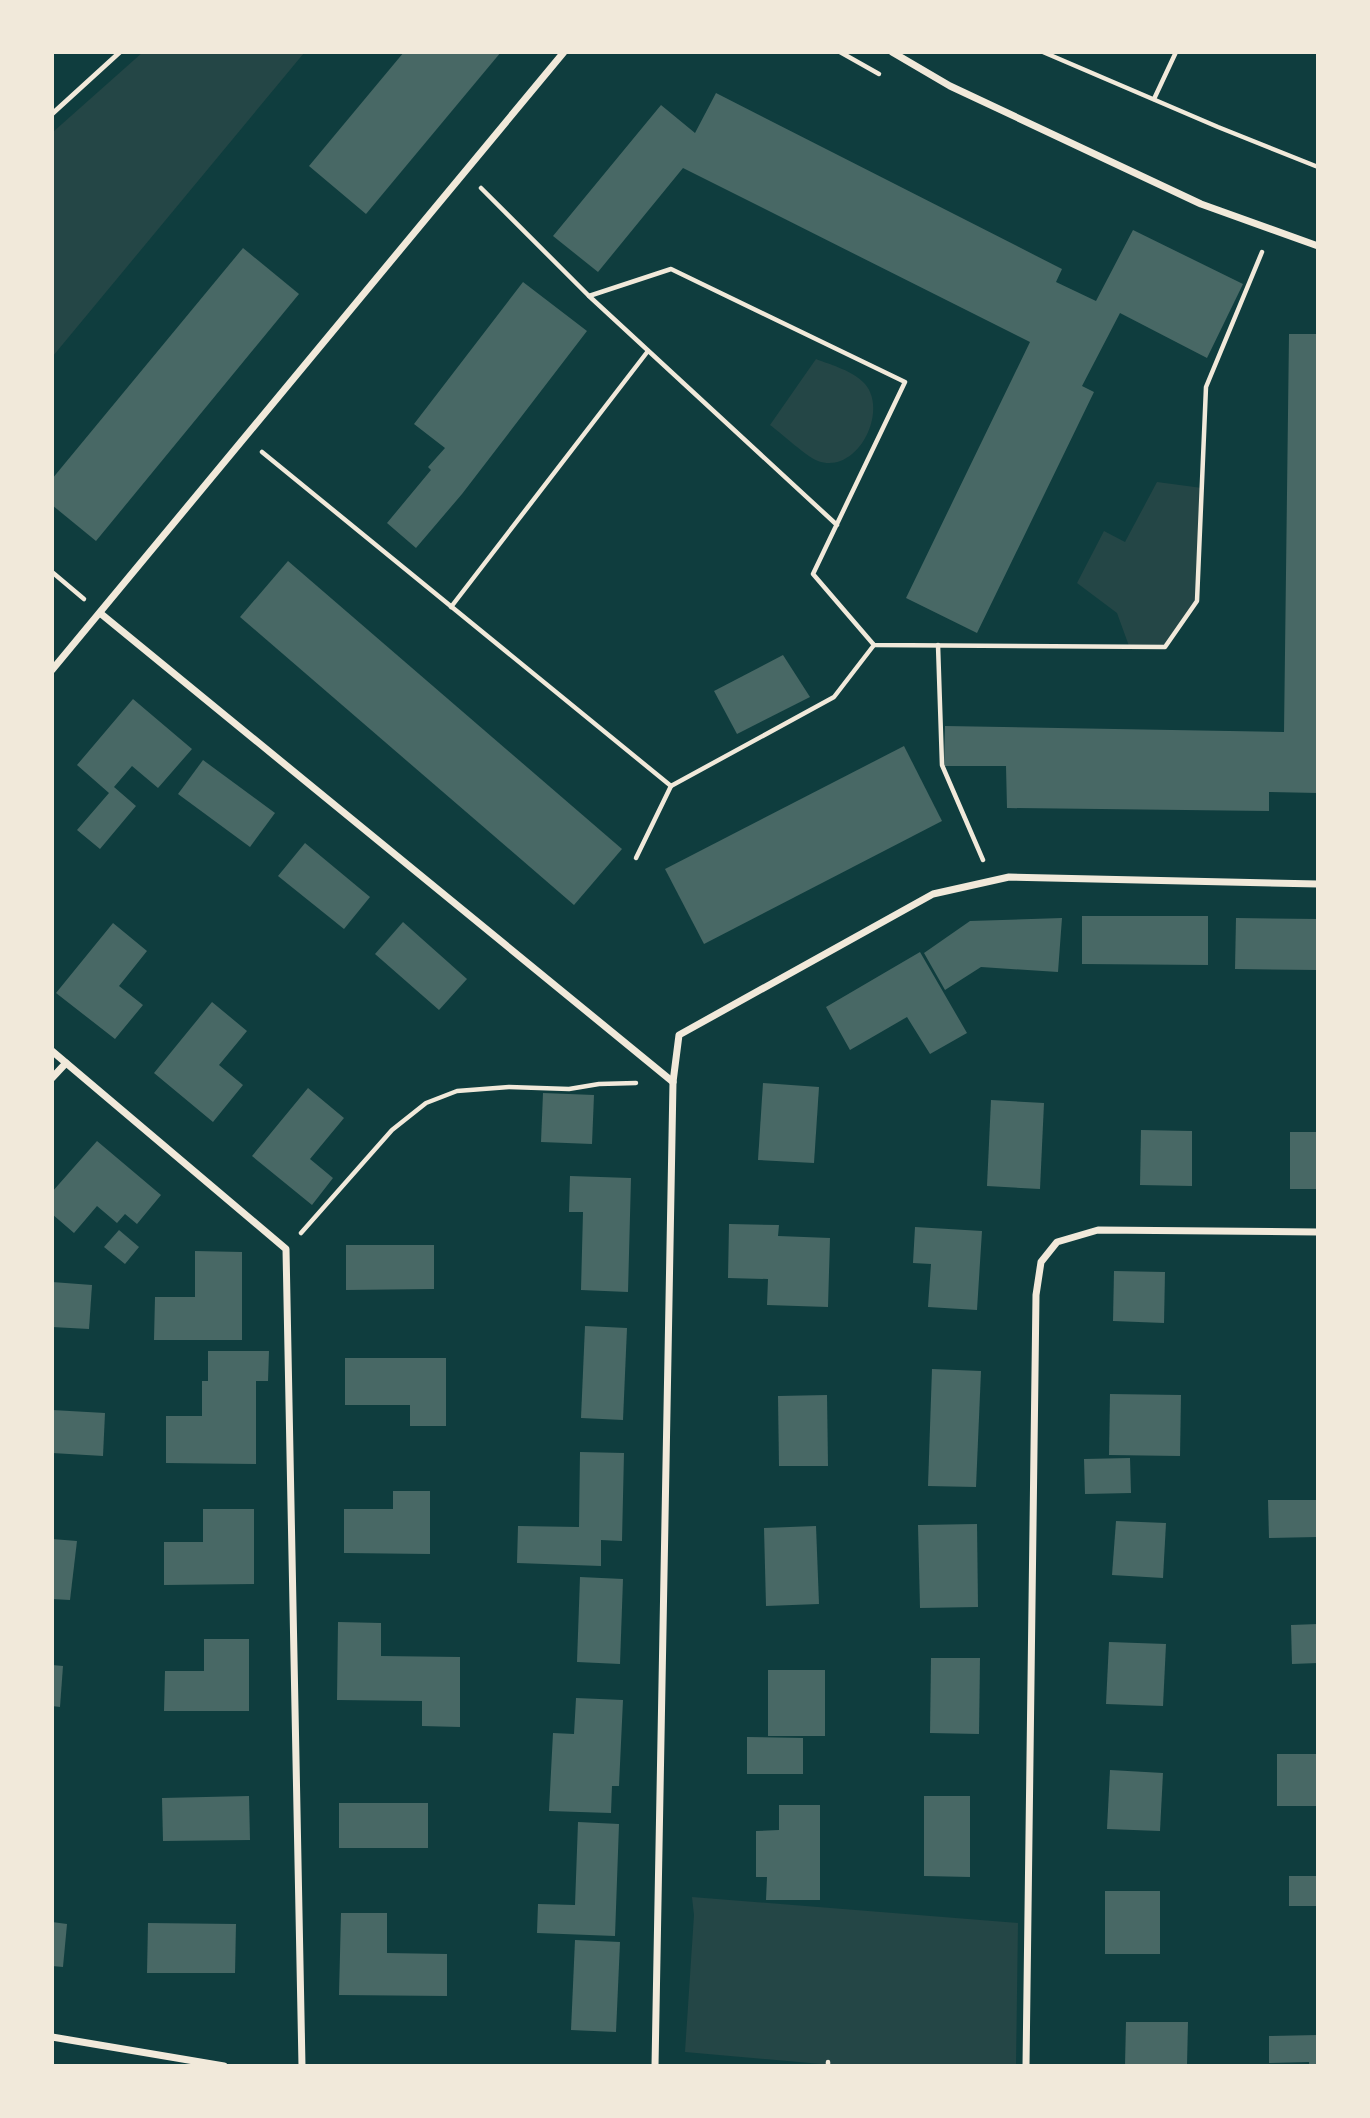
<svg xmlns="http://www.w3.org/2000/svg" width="1370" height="2118" viewBox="0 0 1370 2118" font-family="'Roboto Condensed',sans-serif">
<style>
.green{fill:#244646}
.building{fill:#486865}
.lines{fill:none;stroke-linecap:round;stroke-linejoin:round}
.path{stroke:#f1e9da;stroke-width:4.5}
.service{stroke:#f1e9da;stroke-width:5}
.minor{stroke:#f1e9da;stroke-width:7}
</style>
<rect width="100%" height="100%" fill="#0f3d3e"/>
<g class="green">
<polygon points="143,52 304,53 53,356 53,132"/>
<path d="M816,359c15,6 38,12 49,25 24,28 -8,91 -47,77 -11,-4 -36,-27 -48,-36z"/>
<polygon points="1157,482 1202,488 1197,601 1165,647 1129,646 1117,613 1077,583 1104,531 1125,542"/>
<polygon points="692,1897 1018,1923 1016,2065 844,2066 685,2052 694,1915"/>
</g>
<g class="building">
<polygon points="404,52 501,52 366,214 309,166"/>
<polygon points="716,93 1062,269 1056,282 1096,301 1133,230 1243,284 1207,358 1120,313 1082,386 1094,392 977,633 906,598 1030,342 683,168 598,272 553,236 661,105 695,133"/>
<polygon points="243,248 299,294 96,541 52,505 52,479"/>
<polygon points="523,282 587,331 462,494 416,548 387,523 431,470 428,467 445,448 414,424"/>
<polygon points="1289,334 1318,334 1318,793 1269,792 1269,811 1007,808 1006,766 944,766 945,726 1284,732"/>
<polygon points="288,561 622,849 574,905 240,617"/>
<polygon points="783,655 810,697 737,734 714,691"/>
<polygon points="133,699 192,749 158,788 132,766 114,787 136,806 100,849 77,830 109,793 77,765"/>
<polygon points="904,746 942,821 704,944 665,869"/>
<polygon points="203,760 275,813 250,847 178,794"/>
<polygon points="305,843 370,897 344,929 278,876"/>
<polygon points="1082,916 1208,916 1208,965 1082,964"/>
<polygon points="1062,918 1058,972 981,967 945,990 924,953 970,921"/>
<polygon points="1236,918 1318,919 1318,970 1235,969"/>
<polygon points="403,922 467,979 439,1010 375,954"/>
<polygon points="113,923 147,951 119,986 143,1005 115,1039 56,993"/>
<polygon points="920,952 967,1033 930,1054 907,1017 850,1050 826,1007"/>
<polygon points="212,1002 247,1031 219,1065 243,1085 213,1122 154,1073"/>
<polygon points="763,1083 819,1087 814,1163 758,1160"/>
<polygon points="308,1088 344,1118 310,1159 333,1178 312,1205 252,1156"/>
<polygon points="543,1093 594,1095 592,1144 541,1142"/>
<polygon points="991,1100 1044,1103 1040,1189 987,1186"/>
<polygon points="1141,1130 1192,1131 1192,1186 1140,1185"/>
<rect x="1290" y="1132" width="28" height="57"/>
<polygon points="97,1141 161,1195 137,1224 125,1214 117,1223 97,1206 74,1233 52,1214 52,1192"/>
<polygon points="570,1176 631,1178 628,1292 581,1290 583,1212 569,1212"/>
<polygon points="729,1224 779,1225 778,1236 830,1238 828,1307 767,1305 768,1279 728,1278"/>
<polygon points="915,1227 982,1231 977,1310 928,1307 931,1264 913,1263"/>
<polygon points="119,1230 139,1247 125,1264 104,1247"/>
<polygon points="346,1245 434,1245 434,1289 346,1290"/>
<polygon points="195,1251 242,1252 242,1340 154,1340 155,1297 195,1297"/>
<polygon points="1114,1271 1165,1272 1164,1323 1113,1321"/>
<polygon points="52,1282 92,1285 89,1329 52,1327"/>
<polygon points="585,1326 627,1328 623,1420 581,1418"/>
<polygon points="208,1351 269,1351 268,1381 256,1381 256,1464 166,1463 166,1416 202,1416 202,1381 208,1381"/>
<polygon points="345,1358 446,1358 446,1426 410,1426 410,1405 345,1405"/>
<polygon points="932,1369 981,1371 976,1487 928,1486"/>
<polygon points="1110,1394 1181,1395 1180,1456 1109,1455"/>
<polygon points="827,1395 828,1466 779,1466 778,1396"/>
<polygon points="52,1410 105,1413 103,1456 52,1453"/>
<polygon points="580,1452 624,1453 622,1541 601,1540 601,1566 517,1563 518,1526 579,1527"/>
<polygon points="1130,1458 1131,1493 1085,1494 1084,1459"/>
<polygon points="393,1491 430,1491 430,1554 344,1553 344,1509 393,1509"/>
<polygon points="1268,1500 1316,1500 1317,1537 1269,1538"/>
<polygon points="203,1509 254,1509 254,1584 164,1585 164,1542 203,1542"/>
<polygon points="1116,1521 1166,1523 1163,1578 1112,1575"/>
<polygon points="977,1524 978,1607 920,1608 918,1525"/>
<polygon points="816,1526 819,1604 766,1606 764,1528"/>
<polygon points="52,1539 77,1541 70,1600 52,1599"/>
<polygon points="580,1577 623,1579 620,1664 577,1662"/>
<polygon points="338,1622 381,1623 381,1656 460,1657 460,1727 422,1726 422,1701 337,1700"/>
<polygon points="1318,1624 1318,1663 1292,1664 1291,1625"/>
<polygon points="204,1639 249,1639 249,1711 164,1711 165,1671 204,1671"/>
<polygon points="1109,1642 1166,1644 1163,1706 1106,1704"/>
<polygon points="931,1658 980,1658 979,1734 930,1733"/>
<polygon points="52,1665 63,1666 60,1707 52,1706"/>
<rect x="768" y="1670" width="57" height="66"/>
<polygon points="576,1698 623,1700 619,1786 612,1786 611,1813 549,1811 553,1733 574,1734"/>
<polygon points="747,1737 803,1738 803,1774 747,1774"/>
<rect x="1277" y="1754" width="41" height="52"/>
<polygon points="1110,1770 1163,1773 1160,1831 1107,1829"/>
<polygon points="249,1796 250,1840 163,1841 162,1798"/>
<polygon points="924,1796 970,1796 970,1877 924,1876"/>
<rect x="339" y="1803" width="89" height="45"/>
<polygon points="779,1805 820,1805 820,1900 766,1900 767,1877 756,1877 756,1831 779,1830"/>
<polygon points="578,1822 619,1824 615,1936 537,1933 538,1904 575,1905"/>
<rect x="1289" y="1876" width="29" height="30"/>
<rect x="1105" y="1891" width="55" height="63"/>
<polygon points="341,1913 387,1913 387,1953 447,1954 447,1996 339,1995"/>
<polygon points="52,1922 67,1924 63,1967 52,1966"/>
<polygon points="148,1923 236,1924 235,1973 147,1973"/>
<polygon points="575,1940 620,1942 616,2032 571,2030"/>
<polygon points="1126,2022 1188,2022 1187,2066 1125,2066"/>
<polygon points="1318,2035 1318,2066 1309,2066 1309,2062 1269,2063 1269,2036"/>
</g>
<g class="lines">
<g class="path">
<polyline points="840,52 879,74"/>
<polyline points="1043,52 1218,127 1318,167"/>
<polyline points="1154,99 1176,52"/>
<polyline points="481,188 589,296"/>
<polyline points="262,452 671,786 834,697 874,645"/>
<polyline points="837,525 589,296 671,269 905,382 813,574 874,645 1165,647 1197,601 1206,387 1262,252"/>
<polyline points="52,572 84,599"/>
<polyline points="451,607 648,351"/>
<polyline points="938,645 942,765 983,860"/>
<polyline points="636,858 671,786"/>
<polyline points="301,1233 392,1130 426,1103 457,1091 509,1087 569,1089 599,1084 636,1083"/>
<polyline points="828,2066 828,2062"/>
</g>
<polyline class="service" points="52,114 120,52"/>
<g class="minor">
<polyline points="892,52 950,86 1201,204 1318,246"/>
<polyline points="100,613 673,1082"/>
<polyline points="52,670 564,52"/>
<polyline points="52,1051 286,1249 302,2066"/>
<polyline points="52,1078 66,1063"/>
<polyline points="52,2037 224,2066"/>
<polyline points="655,2066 673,1082 679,1035 933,894 1009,877 1318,884"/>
<polyline points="1026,2066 1036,1295 1041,1262 1057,1242 1098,1230 1318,1232"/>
</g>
</g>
<rect width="1370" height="2118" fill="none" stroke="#f1e9da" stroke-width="108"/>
</svg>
